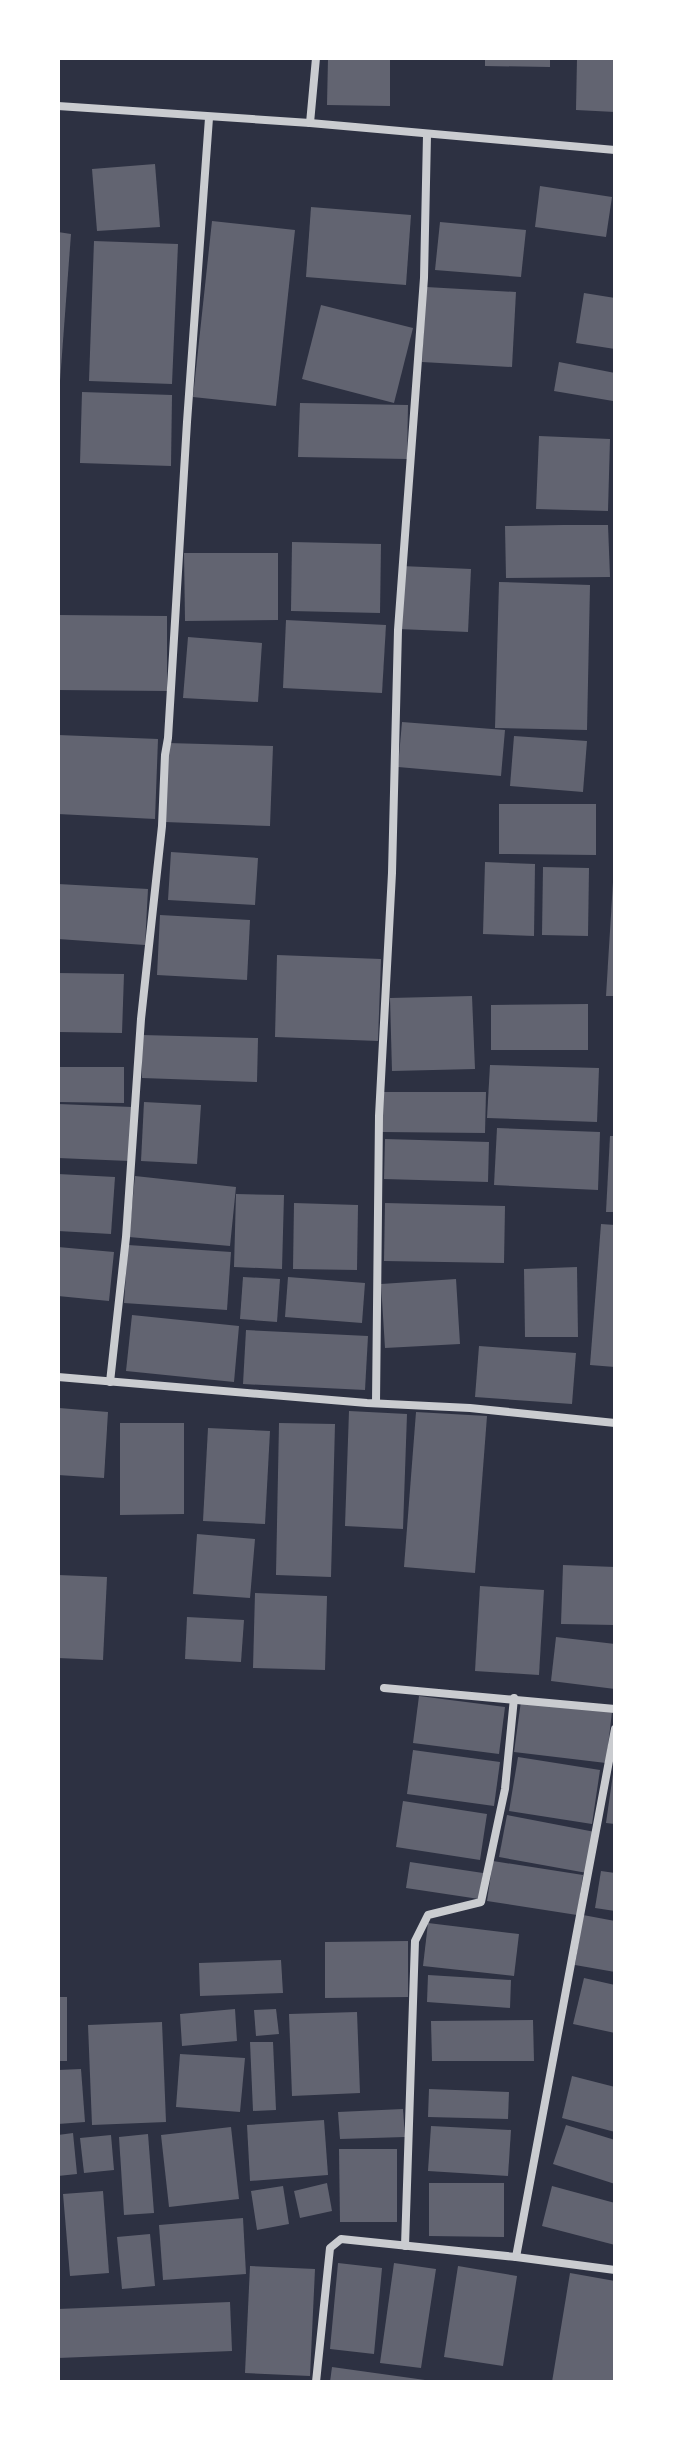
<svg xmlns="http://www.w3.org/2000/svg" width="673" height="2440" viewBox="0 0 673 2440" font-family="'Roboto Serif',serif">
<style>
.building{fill:#626471}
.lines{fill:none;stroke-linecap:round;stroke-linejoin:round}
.minor{stroke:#caccd0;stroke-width:8}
</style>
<rect width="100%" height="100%" fill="#2d3142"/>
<g class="building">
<polygon points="328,58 390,58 390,106 327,105"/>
<polygon points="485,58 550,58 550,67 485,66"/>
<polygon points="577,58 615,58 615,112 576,110"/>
<polygon points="155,164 160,227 97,231 92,169"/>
<polygon points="540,186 612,197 606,237 535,227"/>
<polygon points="311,207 411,215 406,285 306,277"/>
<polygon points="212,221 295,230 276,406 193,397"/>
<polygon points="440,222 526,230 521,277 435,270"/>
<polygon points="58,232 71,234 60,381 58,380"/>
<polygon points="94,241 178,244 172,384 89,381"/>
<polygon points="426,287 516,292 512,367 422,362"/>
<polygon points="584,293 615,298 615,349 576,343"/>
<polygon points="321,305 413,328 394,403 302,379"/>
<polygon points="559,362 615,373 613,401 554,391"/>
<polygon points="82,392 172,395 171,466 80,463"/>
<polygon points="300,403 408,405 407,459 298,457"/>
<polygon points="539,436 610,439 608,511 536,509"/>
<polygon points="563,525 608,525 610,577 506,578 505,526"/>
<polygon points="292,542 381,544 380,613 291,611"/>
<polygon points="184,553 278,553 278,620 185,621"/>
<polygon points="401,566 471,569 468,632 399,629"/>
<polygon points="499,582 590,585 587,730 495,728"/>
<polygon points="58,615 167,616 167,691 58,690"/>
<polygon points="286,620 386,625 382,693 283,688"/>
<polygon points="188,637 262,643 258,702 183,698"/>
<polygon points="402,722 505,730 501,776 398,767"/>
<polygon points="58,735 158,739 155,819 58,814"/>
<polygon points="514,736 587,741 583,792 510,786"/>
<polygon points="168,743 273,746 270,826 165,822"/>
<polygon points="499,804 596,804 596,855 499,854"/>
<polygon points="171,852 258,858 255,905 168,900"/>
<polygon points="485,862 535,864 534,936 483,934"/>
<polygon points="543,867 589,868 588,936 542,935"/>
<polygon points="613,882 615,882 615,996 606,996"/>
<polygon points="58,884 148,889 145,945 58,939"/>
<polygon points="160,915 250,920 247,980 157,975"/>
<polygon points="277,955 381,959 378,1041 275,1037"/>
<polygon points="58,973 124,974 122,1033 58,1032"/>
<polygon points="472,996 475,1069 392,1071 390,998"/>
<polygon points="588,1004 588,1050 491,1050 491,1005"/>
<polygon points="142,1035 258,1038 257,1082 142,1078"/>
<polygon points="490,1065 599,1068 597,1122 487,1118"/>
<polygon points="58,1067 124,1067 124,1103 58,1102"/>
<polygon points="382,1092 486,1092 485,1133 382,1132"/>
<polygon points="144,1102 201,1105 197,1164 141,1161"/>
<polygon points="58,1104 132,1107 129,1161 58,1158"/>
<polygon points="497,1128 600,1132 598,1190 494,1185"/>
<polygon points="610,1136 615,1136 615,1212 606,1212"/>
<polygon points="385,1139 489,1142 488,1182 384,1179"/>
<polygon points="58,1174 115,1177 111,1234 58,1231"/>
<polygon points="135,1176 236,1187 230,1246 129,1237"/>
<polygon points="236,1194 284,1195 282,1269 234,1267"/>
<polygon points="294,1203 358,1205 357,1270 293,1269"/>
<polygon points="385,1203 505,1206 504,1263 384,1261"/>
<polygon points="601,1224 615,1225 615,1367 590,1365"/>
<polygon points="128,1245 231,1252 227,1310 124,1303"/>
<polygon points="58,1247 114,1252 109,1301 58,1296"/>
<polygon points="577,1267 578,1337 525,1337 524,1269"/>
<polygon points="243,1277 280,1279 277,1322 240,1319"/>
<polygon points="288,1277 365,1283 362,1323 285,1317"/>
<polygon points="456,1279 460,1344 385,1348 381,1284"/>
<polygon points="132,1315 239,1326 234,1382 126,1371"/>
<polygon points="246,1330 368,1336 365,1390 243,1384"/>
<polygon points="479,1346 576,1353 572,1404 475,1397"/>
<polygon points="59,1408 108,1412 104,1478 58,1475"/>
<polygon points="349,1411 407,1414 403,1529 345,1526"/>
<polygon points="416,1412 487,1416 475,1573 404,1567"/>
<polygon points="120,1423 184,1423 184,1514 120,1515"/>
<polygon points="279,1423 335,1424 331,1577 276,1575"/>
<polygon points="208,1428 270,1431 265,1524 203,1521"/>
<polygon points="197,1534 255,1539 250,1598 193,1594"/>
<polygon points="563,1565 615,1567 615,1625 561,1624"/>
<polygon points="58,1575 107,1577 103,1660 58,1658"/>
<polygon points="480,1586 544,1590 539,1675 475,1671"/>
<polygon points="255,1593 327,1596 325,1670 253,1668"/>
<polygon points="187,1617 244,1620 241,1662 185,1659"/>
<polygon points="556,1637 615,1644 615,1689 551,1681"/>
<polygon points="419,1696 505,1707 499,1754 413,1743"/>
<polygon points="521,1701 612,1712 606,1763 514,1752"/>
<polygon points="413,1750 500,1762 494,1806 407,1794"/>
<polygon points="518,1757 600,1770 592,1824 509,1811"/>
<polygon points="613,1774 615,1775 615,1824 606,1823"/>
<polygon points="403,1801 487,1814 480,1860 396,1847"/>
<polygon points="507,1815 595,1832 587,1873 499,1857"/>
<polygon points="493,1861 583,1875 577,1915 487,1901"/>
<polygon points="410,1862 483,1873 479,1899 406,1888"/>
<polygon points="601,1871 615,1873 615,1911 595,1908"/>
<polygon points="583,1915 615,1921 615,1972 575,1965"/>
<polygon points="428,1923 519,1934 514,1976 423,1966"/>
<polygon points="408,1941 408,1997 325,1998 325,1942"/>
<polygon points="281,1960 283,1993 200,1996 199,1963"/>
<polygon points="428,1975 511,1980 510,2008 427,2002"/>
<polygon points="584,1978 615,1985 615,2033 573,2024"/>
<rect x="58" y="1997" width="9" height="64"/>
<polygon points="235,2009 237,2041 182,2046 180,2014"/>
<polygon points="276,2009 279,2034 256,2036 254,2010"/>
<polygon points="357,2012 360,2093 292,2096 289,2014"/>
<polygon points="533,2020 534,2061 432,2061 431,2021"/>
<polygon points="162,2022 166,2122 92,2125 88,2025"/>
<polygon points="250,2042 273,2042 276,2110 253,2111"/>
<polygon points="180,2054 245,2058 240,2112 176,2107"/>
<polygon points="81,2069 85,2122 58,2124 58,2070"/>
<polygon points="572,2076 615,2087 615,2132 562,2118"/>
<polygon points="429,2089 509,2092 508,2119 428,2117"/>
<polygon points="403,2109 405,2137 340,2139 338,2112"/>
<polygon points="324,2120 328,2175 250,2181 247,2125"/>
<polygon points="566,2125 615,2140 615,2184 553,2164"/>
<polygon points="431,2126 511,2130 508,2176 428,2171"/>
<polygon points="231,2127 239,2199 169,2207 161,2135"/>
<polygon points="73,2133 77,2174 58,2176 58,2135"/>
<polygon points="148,2134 154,2213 124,2215 119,2137"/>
<polygon points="111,2135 114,2170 84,2173 80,2138"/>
<polygon points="339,2149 397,2149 397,2222 340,2222"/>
<polygon points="327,2183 332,2211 300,2218 294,2191"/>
<polygon points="429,2183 504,2183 504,2237 429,2236"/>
<polygon points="283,2186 289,2224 257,2230 251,2191"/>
<polygon points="552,2186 615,2203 615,2245 542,2226"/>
<polygon points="103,2191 109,2273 70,2276 63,2194"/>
<polygon points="243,2218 246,2274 163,2280 159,2225"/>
<polygon points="150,2234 155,2286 122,2289 117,2237"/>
<polygon points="338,2263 382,2268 374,2354 330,2349"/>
<polygon points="394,2263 436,2269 421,2368 380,2363"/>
<polygon points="250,2266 315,2269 310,2376 245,2373"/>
<polygon points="458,2266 517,2276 503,2366 444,2357"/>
<polygon points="570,2273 615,2281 615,2382 552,2382"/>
<polygon points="230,2302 232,2351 58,2358 58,2309"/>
<polygon points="332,2367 425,2380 425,2382 330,2382"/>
</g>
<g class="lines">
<g class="minor">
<polyline points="58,106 310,123 615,150"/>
<polyline points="310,123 316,58"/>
<polyline points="58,1377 367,1403 470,1408 615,1423"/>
<polyline points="110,1382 126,1237 141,1019 162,826 165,755 168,738 187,422 209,118"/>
<polyline points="376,1403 379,1116 392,873 398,630 424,278 427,135"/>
<polyline points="384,1688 615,1709"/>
<polyline points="405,2246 415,1941 428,1915 481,1902 505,1789 514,1698"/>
<polyline points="516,2257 615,1729"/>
<polyline points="316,2382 330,2248 341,2239 516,2257 615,2270"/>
</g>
</g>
<rect width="673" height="2440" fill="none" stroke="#ffffff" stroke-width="120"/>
</svg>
